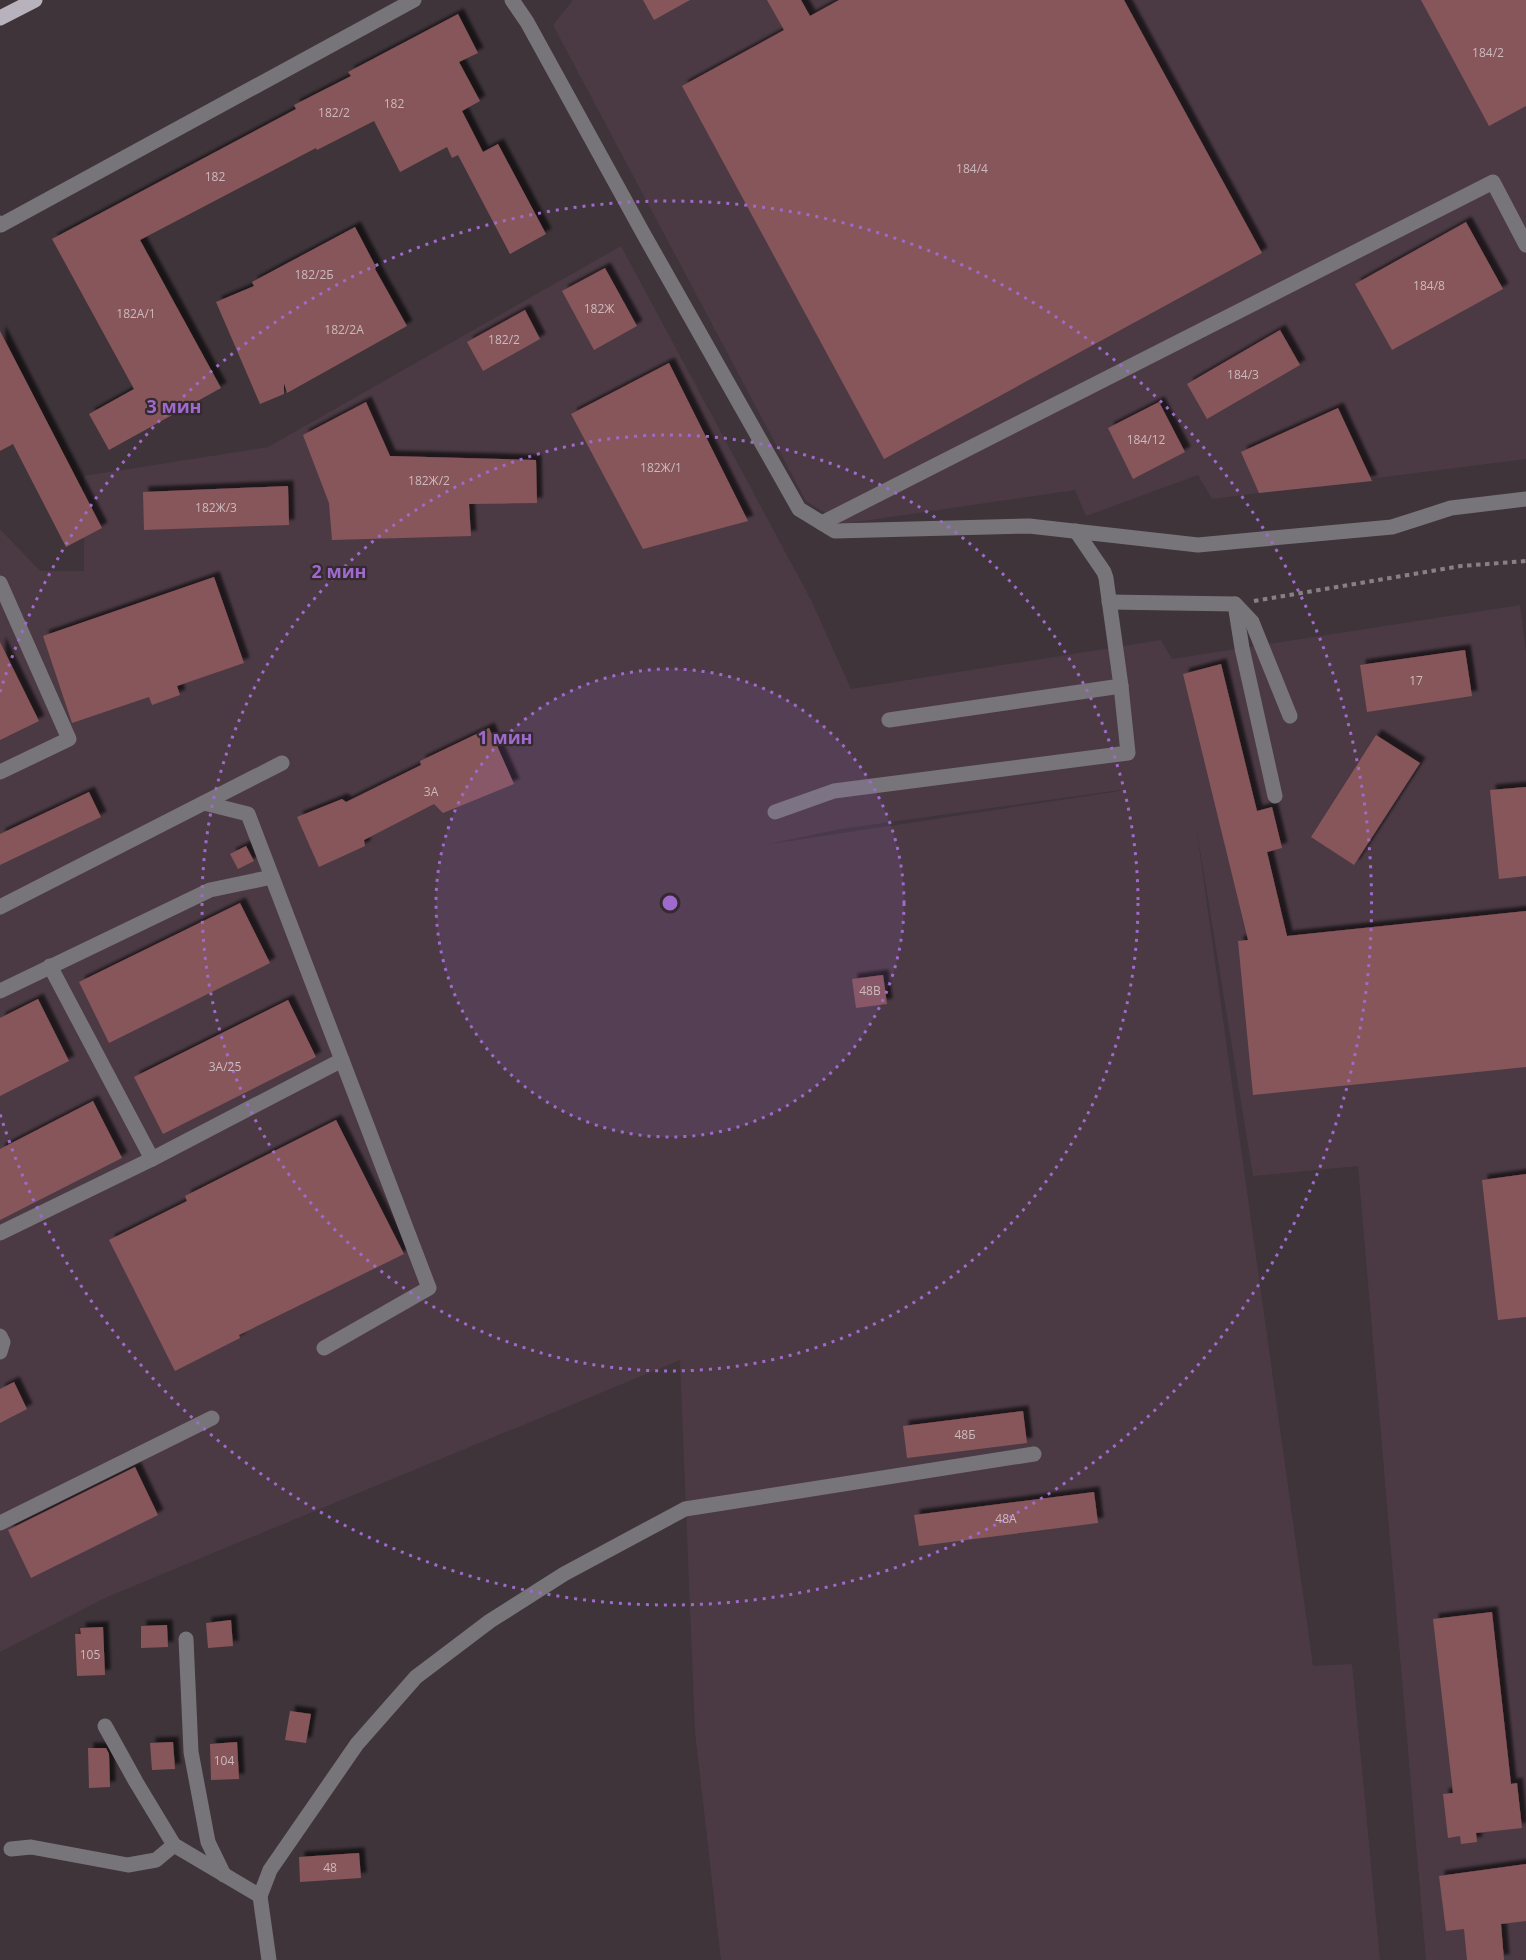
<svg xmlns="http://www.w3.org/2000/svg" width="1526" height="1960" viewBox="0 0 1526 1960" font-family="'Open Sans',sans-serif">
<style>
.built{fill:#4b3a44;fill-rule:evenodd}
.building{fill:#87565a;filter:url(#shadow)}
.lines{fill:none;stroke-linecap:round;stroke-linejoin:round}
.path{stroke:#898086;stroke-width:4;stroke-dasharray:4.5 4.5;stroke-linecap:butt}
.minor{stroke:#78757a;stroke-width:15}
.major{stroke:#b7b2bc;stroke-width:15}
.ring{fill:none;stroke:#9f6acb;stroke-width:3;stroke-dasharray:3 6}
.labels{text-anchor:middle;stroke-width:4.5;stroke-linejoin:round;paint-order:stroke}
.number-label{font-size:12px;fill:#ccbabe}
.centre{fill:#9f6acb;stroke:#342a30;stroke-width:3}
.ring-label{font-size:18px;text-anchor:middle;font-weight:bold;fill:#9f6acb;stroke:#342a30;stroke-width:4.5;stroke-linejoin:round;paint-order:stroke}
</style>
<defs>
<filter id="shadow"><feDropShadow dx="5.5" dy="-5.5" stdDeviation="1.5" flood-color="#0009"/></filter>
</defs>
<rect width="100%" height="100%" fill="#3e343a"/>
<g class="built">
<polygon points="573,0 1526,0 1526,459 1212,499 1198,475 1086,516 1075,490 843,524 806,501 553,25"/>
<path d="M621,246l190,354 40,89 310,-49 11,19 348,-54 6,47v1308h-100l-68,-794 -105,10 -57,-351 117,841 39,-2 28,296h-659l-26,-228 -15,-372 -573,237 -107,55v-1123l40,42h44v-95l184,-29zM1120,790v1l-356,54 76,-16z"/>
</g>
<g class="building">
<polygon points="643,0 690,0 654,20"/>
<polygon points="767,0 801,0 810,16 839,0 1124,0 1262,253 884,459 682,86 784,30"/>
<polygon points="1421,0 1526,0 1526,106 1489,126"/>
<polygon points="458,14 478,53 459,62 480,101 462,111 483,152 498,144 546,234 510,254 458,155 452,158 447,147 400,172 374,121 317,150 316,148 140,240 221,388 109,450 89,414 134,389 52,239 296,109 294,105 351,76 348,72"/>
<polygon points="1466,222 1503,289 1392,350 1355,284"/>
<polygon points="355,227 376,267 375,269 407,326 287,393 284,383 284,394 260,404 216,302 254,286 252,282"/>
<polygon points="605,268 637,326 594,350 562,291"/>
<polygon points="525,310 540,339 483,371 467,342"/>
<polygon points="1280,330 1300,365 1207,419 1187,384"/>
<polygon points="0,331 102,528 66,547 13,444 0,451"/>
<polygon points="669,363 748,521 643,549 571,414"/>
<polygon points="366,402 390,456 536,460 537,503 469,504 471,536 332,540 329,503 303,435"/>
<polygon points="1159,402 1185,452 1133,479 1108,428"/>
<polygon points="1338,408 1372,481 1259,493 1241,452"/>
<polygon points="288,486 289,525 144,530 143,492"/>
<polygon points="214,577 244,663 177,686 180,695 152,705 149,697 72,723 43,636"/>
<polygon points="0,642 39,721 0,740"/>
<polygon points="1465,650 1472,696 1367,712 1360,665"/>
<polygon points="1221,664 1257,811 1272,807 1282,848 1267,852 1287,936 1526,911 1526,1067 1253,1095 1238,941 1248,940 1183,674"/>
<polygon points="489,728 514,784 443,813 434,804 364,840 365,846 319,867 297,817 342,799 346,802 421,765 420,761"/>
<polygon points="1376,735 1420,763 1354,865 1311,837"/>
<polygon points="1526,787 1526,876 1499,879 1490,790"/>
<polygon points="89,792 101,817 0,865 0,834"/>
<polygon points="246,846 254,861 238,869 230,854"/>
<polygon points="240,903 270,963 109,1043 79,982"/>
<polygon points="883,975 887,1004 856,1008 852,979"/>
<polygon points="38,999 69,1061 0,1096 0,1018"/>
<polygon points="288,1000 316,1057 163,1134 134,1077"/>
<polygon points="93,1101 122,1158 0,1220 0,1149"/>
<polygon points="336,1120 404,1254 239,1335 240,1338 175,1371 109,1240 187,1201 185,1196"/>
<polygon points="1526,1174 1526,1317 1498,1320 1482,1180"/>
<polygon points="14,1382 27,1409 0,1423 0,1389"/>
<polygon points="1023,1411 1027,1443 907,1458 903,1426"/>
<polygon points="135,1467 158,1515 31,1578 8,1530"/>
<polygon points="1094,1492 1098,1523 919,1546 914,1515"/>
<polygon points="1492,1612 1511,1784 1517,1783 1522,1828 1476,1833 1477,1842 1461,1844 1460,1836 1448,1838 1443,1794 1453,1793 1433,1619"/>
<polygon points="231,1620 233,1646 208,1648 206,1623"/>
<polygon points="167,1625 168,1647 141,1648 141,1626"/>
<polygon points="103,1627 105,1675 77,1676 75,1634 81,1634 80,1628"/>
<polygon points="290,1711 311,1714 306,1743 285,1740"/>
<polygon points="173,1742 175,1769 152,1770 150,1743"/>
<polygon points="237,1742 239,1779 211,1780 210,1744"/>
<polygon points="88,1748 106,1748 109,1754 110,1787 89,1788"/>
<polygon points="359,1853 361,1878 300,1882 299,1857"/>
<polygon points="1526,1864 1526,1921 1501,1924 1504,1960 1467,1960 1464,1929 1446,1931 1439,1876"/>
</g>
<g class="lines">
<polyline class="path" points="1254,601 1461,566 1526,561"/>
<g class="minor">
<polyline points="512,0 527,22 643,233 799,509 835,531 1029,526 1198,545 1392,527 1451,508 1526,499"/>
<polyline points="0,223 1,225 414,0"/>
<polyline points="822,523 1493,182 1526,245"/>
<polyline points="0,583 69,739 0,772"/>
<polyline points="1109,602 1235,604 1252,622 1290,716"/>
<polyline points="1235,604 1242,648 1275,796"/>
<polyline points="889,720 1121,686"/>
<polyline points="204,803 248,814 429,1288 324,1348"/>
<polyline points="775,812 834,791 1128,753 1121,686 1106,578 1104,572 1076,531"/>
<polyline points="0,907 282,763"/>
<polyline points="50,966 152,1159"/>
<polyline points="0,991 210,890 272,877"/>
<polyline points="0,1233 152,1159 342,1060"/>
<polyline points="0,1336 3,1342 0,1352"/>
<polyline points="0,1523 212,1418"/>
<polyline points="186,1639 191,1752 208,1842 224,1875"/>
<polyline points="105,1726 136,1782 174,1845 260,1896"/>
<polyline points="11,1849 31,1847 128,1865 156,1860 174,1845"/>
<polyline points="269,1960 260,1896 270,1870 357,1744 416,1677 490,1621 564,1574 685,1509 1034,1454"/>
</g>
<polyline class="major" points="0,18 35,0"/>
</g>
<circle cx="670" cy="903" r="234" fill="#9f6acb" fill-opacity=".12"/>
<g class="ring">
<circle cx="670" cy="903" r="234"/>
<circle cx="670" cy="903" r="468"/>
<path d="M0 692A702 702 0 1 1 0 1114"/>
</g>
<g class="labels">
<g class="number-label">
<text x="1488" y="57">184/2</text>
<text x="394" y="108">182</text>
<text x="334" y="117">182/2</text>
<text x="972" y="173">184/4</text>
<text x="215" y="181">182</text>
<text x="314" y="279">182/2Б</text>
<text x="1429" y="290">184/8</text>
<text x="599" y="313">182Ж</text>
<text x="136" y="318">182А/1</text>
<text x="344" y="334">182/2А</text>
<text x="504" y="344">182/2</text>
<text x="1243" y="379">184/3</text>
<text x="1146" y="444">184/12</text>
<text x="661" y="472">182Ж/1</text>
<text x="429" y="485">182Ж/2</text>
<text x="216" y="512">182Ж/3</text>
<text x="1416" y="685">17</text>
<text x="431" y="796">3А</text>
<text x="870" y="995">48В</text>
<text x="225" y="1071">3А/25</text>
<text x="965" y="1439">48Б</text>
<text x="1006" y="1523">48А</text>
<text x="90" y="1659">105</text>
<text x="224" y="1765">104</text>
<text x="330" y="1872">48</text>
</g>
</g>
<circle cx="670" cy="903" r="9" class="centre"/>
<g class="ring-label">
<text x="174" y="413">3 мин</text>
<text x="339" y="578">2 мин</text>
<text x="505" y="744">1 мин</text>
</g>
</svg>
